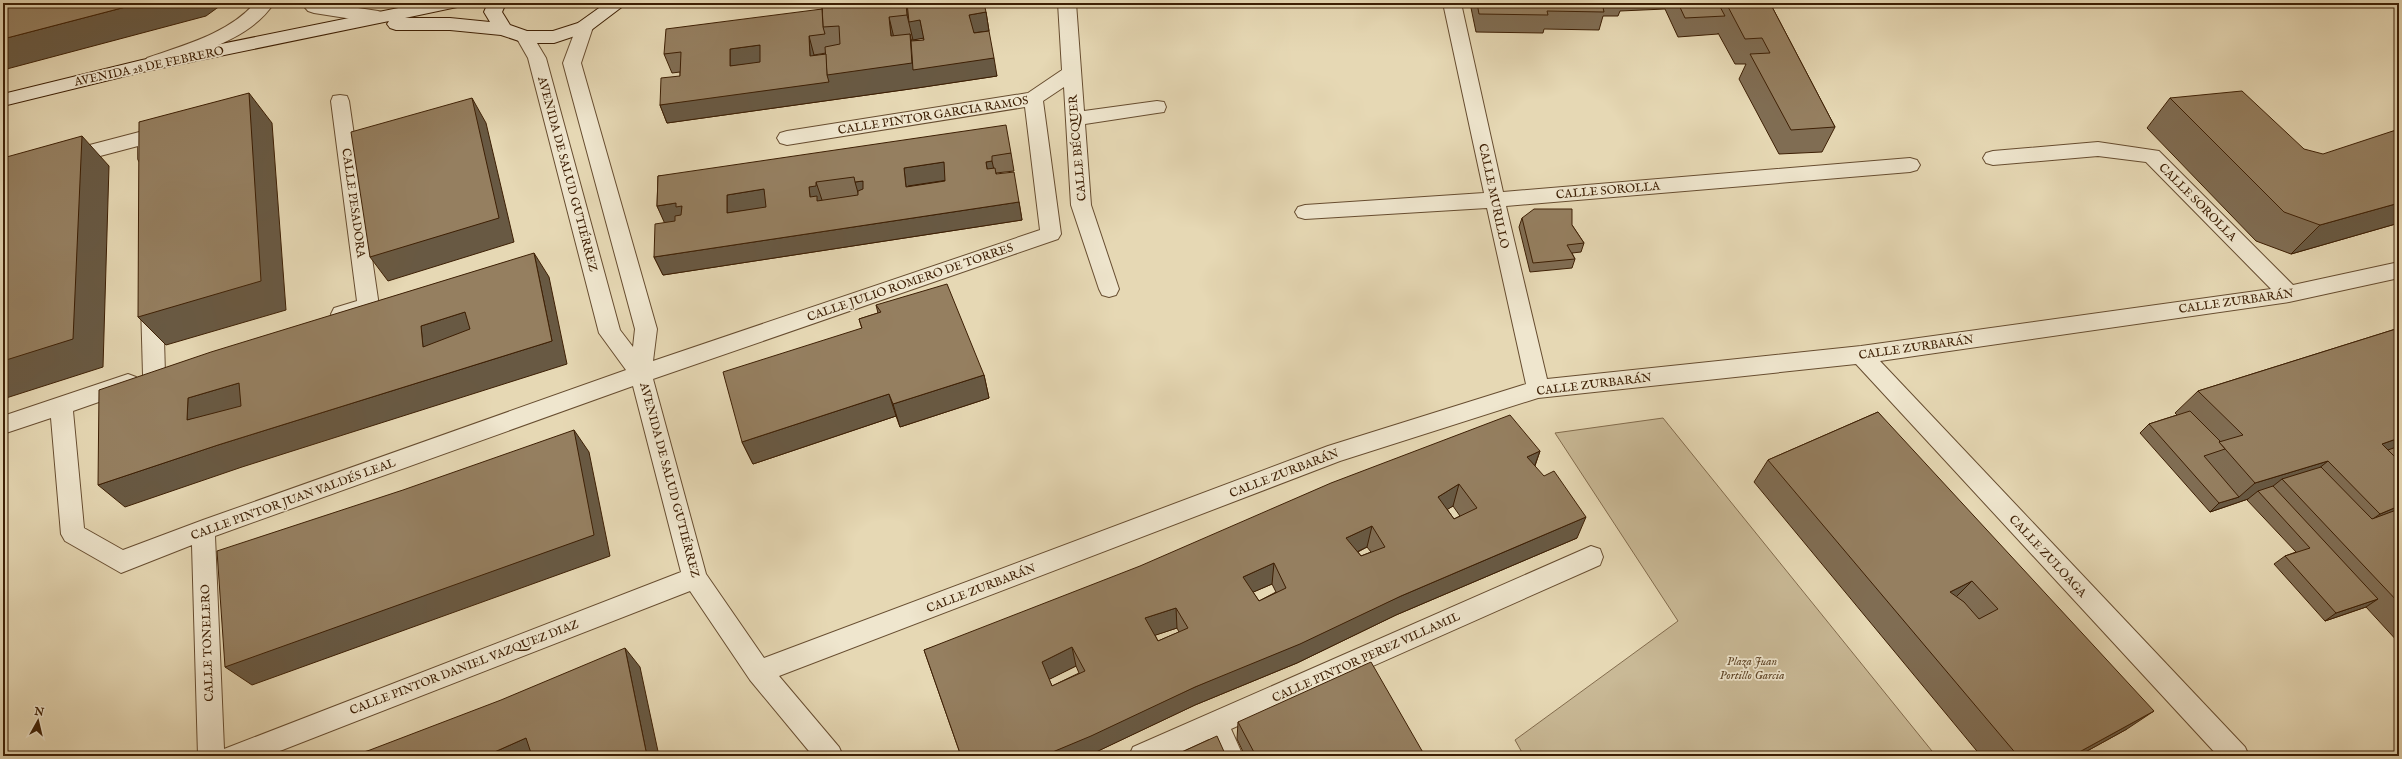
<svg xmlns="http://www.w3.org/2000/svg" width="2402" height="759" viewBox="0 0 2402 759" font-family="'IM FELL English',serif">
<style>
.green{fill:#c9b996;stroke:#836c4d}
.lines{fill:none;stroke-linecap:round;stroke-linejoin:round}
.street-casing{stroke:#674d30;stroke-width:2}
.secondary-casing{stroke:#3d1f04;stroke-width:2}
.street{fill:#efe6ce;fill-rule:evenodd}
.secondary{fill:#efe6ce;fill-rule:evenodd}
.wall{fill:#806d53;stroke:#3d1f04;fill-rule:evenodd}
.shaded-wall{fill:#685943;stroke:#3d1f04}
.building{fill:#957f60;stroke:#3d1f04;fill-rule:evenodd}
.labels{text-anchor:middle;stroke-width:3.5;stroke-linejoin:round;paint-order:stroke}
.street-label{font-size:12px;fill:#3d1f04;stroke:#efe6ce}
.park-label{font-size:12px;font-style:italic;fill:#604628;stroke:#efe6ce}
</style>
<rect width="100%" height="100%" fill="#e6d8b4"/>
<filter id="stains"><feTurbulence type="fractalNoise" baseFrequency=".005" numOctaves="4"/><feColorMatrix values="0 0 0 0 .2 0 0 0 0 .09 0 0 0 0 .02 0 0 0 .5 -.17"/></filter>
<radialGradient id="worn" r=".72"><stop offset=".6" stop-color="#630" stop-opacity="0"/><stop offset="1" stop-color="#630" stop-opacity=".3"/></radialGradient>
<polygon class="green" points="1663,418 1936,756 1524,756 1515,740 1678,621 1555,433"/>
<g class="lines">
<g class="street-casing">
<g id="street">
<path d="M255,3h19c-24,37 -75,49 -115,63l-6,2 -6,-2 -3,-4 3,-4c37,-13 81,-24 108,-55z"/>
<polygon points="301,3 325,3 378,11 384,13 387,17 384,21 378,23 314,13 308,11"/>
<path d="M1058,3h18l8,108 73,-10 7,1 2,5 -2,5 -7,1 -72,11 6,81 28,84 -3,6 -7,2 -7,-2 -3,-6 -28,-84 -7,-118 -21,14 18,133 -3,5 -405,140 53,195 58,84 564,-212 198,-62 -39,-176 -182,11 -7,-2 -3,-5 3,-5 7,-2 179,-12 -41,-190h18l42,189 407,-34 7,2 3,5 -3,5 -7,2 -404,34 41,173 314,-33 410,-57 -125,-127 -48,-6 -105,9 -7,-2 -3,-5 3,-5 7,-2 105,-9 61,9 134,134 106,-23v16l-110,24 -409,59 365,386 4,9h-31l-362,-392 -318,34 -198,63 -561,215 60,71 4,9h-30l-63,-76 -60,-89 -423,165h-69l-6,-211 -71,28 -56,-32 -4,-7 -10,-116 -48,16v-18l125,-42 8,3 3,6 -3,6 -63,22 11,117 39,22 80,-30 423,-150 -27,-37 -71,-275 -12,-21 3,-4 6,-2 6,2 15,25 74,272 13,17 2,-18 -72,-266 15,-40 6,-2 6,2 3,4 -12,36 76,266 -4,32 387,-131 -15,-123 -238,38 -7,-2 -3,-5 3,-5 7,-2 241,-38 34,-23zM633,386l48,186 -457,177 -9,-213z"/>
<polygon points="340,95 347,96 349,101 379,306 375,312 342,322 334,320 331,314 334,308 357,301 331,101 333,96"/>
<path d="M147,130l7,2c4,8 6,24 1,32l-7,2 -7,-2 -3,-5v-13l-72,19 -7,-2 -3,-5 3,-5z"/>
<polygon points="152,295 159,297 163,303 165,375 162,381 154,384 146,381 143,375 141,303 145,297"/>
<polygon points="1591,546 1600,549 1603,557 1600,565 1231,729 1243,756 1216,756 1209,739 1172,756 1129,756 1133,747"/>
</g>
</g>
<g class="secondary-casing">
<polygon id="secondary" points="423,3 460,3 457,7 405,18 450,18 490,22 484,12 488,3 506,3 502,12 510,25 527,31 553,31 578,23 606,3 627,3 590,31 554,43 525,43 501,35 450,30 396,30 390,28 387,24 389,21 142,72 3,106 3,94 142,60"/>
</g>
<use href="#street" class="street"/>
<use href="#secondary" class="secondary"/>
</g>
<g class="wall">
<polygon points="1289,3 1348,3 1348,4 1289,5"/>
<polygon points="1470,3 1770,3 1835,127 1822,152 1779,154 1739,79 1746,64 1735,64 1718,33 1718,34 1678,37 1665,9 1620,11 1618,16 1603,16 1599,30 1544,29 1543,33 1476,32"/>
<path d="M822,9l164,3 3,19 -10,1 18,44 -80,12 -250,35 -7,-18 20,-29v-4l-8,1 -8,-19zM924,38v2l-13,1v-1zM826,53v1l-12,2v-1z"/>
<polygon points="2170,98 2399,223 2291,254 2256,241 2147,128"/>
<path d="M1011,153l3,18 -18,2 23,29 3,18 -359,55 -9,-18 11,-35 -8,-16 1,-30zM945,180v1l-37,6v-1z"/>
<polygon points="1522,218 1572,225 1584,243 1581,252 1572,253 1575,259 1572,268 1530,272 1519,227"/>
<polygon points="876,305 984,375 989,398 900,427 896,416 753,464 742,442 862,329 859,319 878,313"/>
<polygon points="2399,328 2399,643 2366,607 2325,621 2274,564 2285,556 2296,552 2247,500 2248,499 2210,512 2140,433 2149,424 2177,415 2175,413 2198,391"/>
<polygon points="1878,412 2127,729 2078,756 1981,756 1754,482 1768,460"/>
<path d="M1540,451l-5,15 42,72 -181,77 -99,48 -102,42 -108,51h-126l-37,-106zM1453,506l7,10 -6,3 -7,-10zM1367,547l4,5 -10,4 -3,-4zM1272,584l4,8 -17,9 -6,-9zM1177,628l2,4 -21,9 -3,-6zM1076,666l3,7 -27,13 -3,-7z"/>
<polygon points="1238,722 1425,756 1245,756 1237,739"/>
</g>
<g class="shaded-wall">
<polygon points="141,3 224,3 206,16 3,70 3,39"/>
<polygon points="906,3 907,3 920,20 924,38 913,40 907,15"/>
<polygon points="986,12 989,31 972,33 969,15"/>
<polygon points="889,17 895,42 891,36"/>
<polygon points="910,34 915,60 994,58 997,76 917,88 667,123 660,105 827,75"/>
<polygon points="809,36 814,55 815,75 810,56"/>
<polygon points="760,45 766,63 730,66 730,49"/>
<polygon points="249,93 272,123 286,310 166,345 138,317"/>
<polygon points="472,98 486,123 514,242 388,281 370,257"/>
<polygon points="82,136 109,166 103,367 3,399 3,361"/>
<polygon points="992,161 996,179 990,187 986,162"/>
<polygon points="944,162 948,180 908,186 910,205 906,187 904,168"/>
<polygon points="863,181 868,199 860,200 855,182"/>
<polygon points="816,182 822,200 822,204 810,197 809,187"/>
<polygon points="764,189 771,207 727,213 727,195"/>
<polygon points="1019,202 1022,220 663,275 654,257"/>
<polygon points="676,203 682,206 683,221 665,224 657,206"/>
<polygon points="2399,203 2399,223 2291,254 2320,225"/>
<polygon points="534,253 549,277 567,364 242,467 125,507 98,485 218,445 552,341"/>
<polygon points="465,312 482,335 423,347 421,326"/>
<polygon points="984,375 989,398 900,427 893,404"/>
<polygon points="239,383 262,405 187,420 188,398"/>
<polygon points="889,394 896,416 753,464 742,442"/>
<polygon points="574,430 589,452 610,556 252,685 225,667"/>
<polygon points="2399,438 2399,450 2368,461 2382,444"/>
<polygon points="1540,451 1532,473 1527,457"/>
<polygon points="2328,461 2301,483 2282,479 2263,494 2258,491 2248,499 2210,512 2219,503 2239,497 2255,483"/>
<polygon points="1459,484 1453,506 1432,519 1438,497"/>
<polygon points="2399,506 2399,516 2350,535 2380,514"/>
<polygon points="1586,517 1577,538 1396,615 1297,663 1195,705 1094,753 1087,756 1043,756 1195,687 1401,596"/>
<polygon points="1372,526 1367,547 1342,559 1346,538"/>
<polygon points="1274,563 1272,584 1242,597 1243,577"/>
<polygon points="1972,581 1952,601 1950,592"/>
<polygon points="2378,599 2366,607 2325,621 2336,613"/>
<polygon points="1176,608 1177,628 1147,638 1145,618"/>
<polygon points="1072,647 1076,666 1046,681 1042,662"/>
<polygon points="625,648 640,667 659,756 647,756"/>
<polygon points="2154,711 2127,729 2078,756 2072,756"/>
<polygon points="526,738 542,756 491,756 490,754"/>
</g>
<g class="building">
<polygon points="3,3 141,3 3,39"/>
<polygon points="822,3 906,3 907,15 889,17 891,36 910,34 912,63 827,75 825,47 840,44 839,26 823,27"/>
<polygon points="907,3 984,3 986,12 969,15 974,33 989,31 994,58 913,70 911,41 924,40 920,20 909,22"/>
<polygon points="1477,3 1602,3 1604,12 1547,11 1548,15 1479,14"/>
<polygon points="1678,3 1718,3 1725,16 1685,18"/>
<polygon points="1726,3 1770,3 1835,127 1791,130 1750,54 1770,53 1762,38 1745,39"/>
<path d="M822,9l1,18 2,7 -16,2 1,20 16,-2 1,21 2,7 -169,23 1,-27 19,-2 1,-24 -17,2 2,-25zM760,45v17l-30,4v-17z"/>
<polygon points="2242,91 2304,149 2323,154 2399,129 2399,203 2320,225 2284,212 2170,98"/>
<polygon points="249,93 261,281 138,317 139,122"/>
<polygon points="472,98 499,218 370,257 351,132"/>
<path d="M1006,125l5,28 -19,3v5l-6,1 1,7 8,-1 1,6 18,-2 5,30 -365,55 1,-33 20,-3v-5l6,-1 1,-9 -6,1v-4l-19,3 1,-30zM944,162l1,19 -39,6 -2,-19zM854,177l1,5 8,-1v8l-5,2v4l-41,6v-5l-7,1 -1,-10 7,-1v-4zM764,189l2,18 -39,6v-18z"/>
<polygon points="82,136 73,339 3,361 3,158"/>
<polygon points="1534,209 1572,209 1572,225 1584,243 1567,245 1575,259 1533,263 1522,218"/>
<path d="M534,253l18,88 -334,104 -120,40 1,-95 112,-38zM465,312l5,17 -47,18 -2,-21zM239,383l2,23 -54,14 1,-22z"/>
<polygon points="947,284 984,375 893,404 889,394 742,442 723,372 862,328 859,319 881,312 876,305"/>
<polygon points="2399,328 2399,438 2382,444 2399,461 2399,506 2380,514 2328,461 2255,483 2219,442 2243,435 2198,391"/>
<polygon points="2190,411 2220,441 2219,442 2225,449 2204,456 2239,497 2219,503 2149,424"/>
<path d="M1878,412l276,299 -82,45h-54l-250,-296zM1972,581l26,28 -19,10 -15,-17 -14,-10z"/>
<path d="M1510,415l30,36 -13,6 17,19 10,-5 32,46 -185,79 -101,48 -105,43 -104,49 -48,20h-82l-37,-106 216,-84 191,-83zM1459,484l18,24 -23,11 -16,-22zM1372,526l13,21 -24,9 -15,-18zM1274,563l12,25 -27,13 -16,-24zM1176,608l12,20 -30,13 -13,-23zM1072,647l13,24 -33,15 -10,-24z"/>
<polygon points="574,430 594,535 225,667 217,551 403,490"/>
<polygon points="2399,446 2399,461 2388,450"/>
<polygon points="2321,467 2372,519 2399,509 2399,603 2282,479"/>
<polygon points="2273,486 2378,599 2336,613 2285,556 2310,548 2258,491"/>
<polygon points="625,648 647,756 532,756 526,738 490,754 491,756 351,756 370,750 501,700"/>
<polygon points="1371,662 1425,756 1256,756 1238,722"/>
<polygon points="1217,736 1226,756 1173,756"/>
</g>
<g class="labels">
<g class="street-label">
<text transform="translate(149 66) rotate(-12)" y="4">AVENIDA 28 DE FEBRERO</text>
<text transform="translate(933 115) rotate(-9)" y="4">CALLE PINTOR GARCIA RAMOS</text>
<text transform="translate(1077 148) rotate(-95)" y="4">CALLE BÉCQUER</text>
<text transform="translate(568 174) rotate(75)" y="4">AVENIDA DE SALUD GUTIÉRREZ</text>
<text transform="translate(1608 190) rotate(-5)" y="4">CALLE SOROLLA</text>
<text transform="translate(1494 196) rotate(78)" y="4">CALLE MURILLO</text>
<text transform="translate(2198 202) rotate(45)" y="4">CALLE SOROLLA</text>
<text transform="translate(354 203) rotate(82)" y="4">CALLE PESADORA</text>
<text transform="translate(910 282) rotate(-19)" y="4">CALLE JULIO ROMERO DE TORRES</text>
<text transform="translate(2236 301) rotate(-8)" y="4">CALLE ZURBARÁN</text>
<text transform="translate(1916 347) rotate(-8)" y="4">CALLE ZURBARÁN</text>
<text transform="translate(1594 384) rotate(-7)" y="4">CALLE ZURBARÁN</text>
<text transform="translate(1284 473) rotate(-21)" y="4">CALLE ZURBARÁN</text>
<text transform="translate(670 480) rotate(75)" y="4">AVENIDA DE SALUD GUTIÉRREZ</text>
<text transform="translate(293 499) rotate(-20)" y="4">CALLE PINTOR JUAN VALDÉS LEAL</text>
<text transform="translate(2048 556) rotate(47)" y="4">CALLE ZULOAGA</text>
<text transform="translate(981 588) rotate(-21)" y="4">CALLE ZURBARÁN</text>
<text transform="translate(207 643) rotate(-92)" y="4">CALLE TONELERO</text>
<text transform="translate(1366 657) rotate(-24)" y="4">CALLE PINTOR PEREZ VILLAMIL</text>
<text transform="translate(464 667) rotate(-21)" y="4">CALLE PINTOR DANIEL VAZQUEZ DIAZ</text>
</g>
<g class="park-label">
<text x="1752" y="665">Plaza Juan<tspan x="1752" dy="14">Portillo Garcia</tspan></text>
</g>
</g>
<rect width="2402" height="759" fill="none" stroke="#e6d8b4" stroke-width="16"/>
<rect x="4" y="4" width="2394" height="751" fill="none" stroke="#3d1f04" stroke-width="2"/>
<rect x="8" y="8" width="2386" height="743" fill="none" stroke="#3d1f04"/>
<g transform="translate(38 721) rotate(8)" stroke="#efe6ce" stroke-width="3" paint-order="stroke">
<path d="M0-3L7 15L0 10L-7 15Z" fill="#3d1f04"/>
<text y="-6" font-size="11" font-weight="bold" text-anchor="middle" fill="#3d1f04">N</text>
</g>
<rect width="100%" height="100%" filter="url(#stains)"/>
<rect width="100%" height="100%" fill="url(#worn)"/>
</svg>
